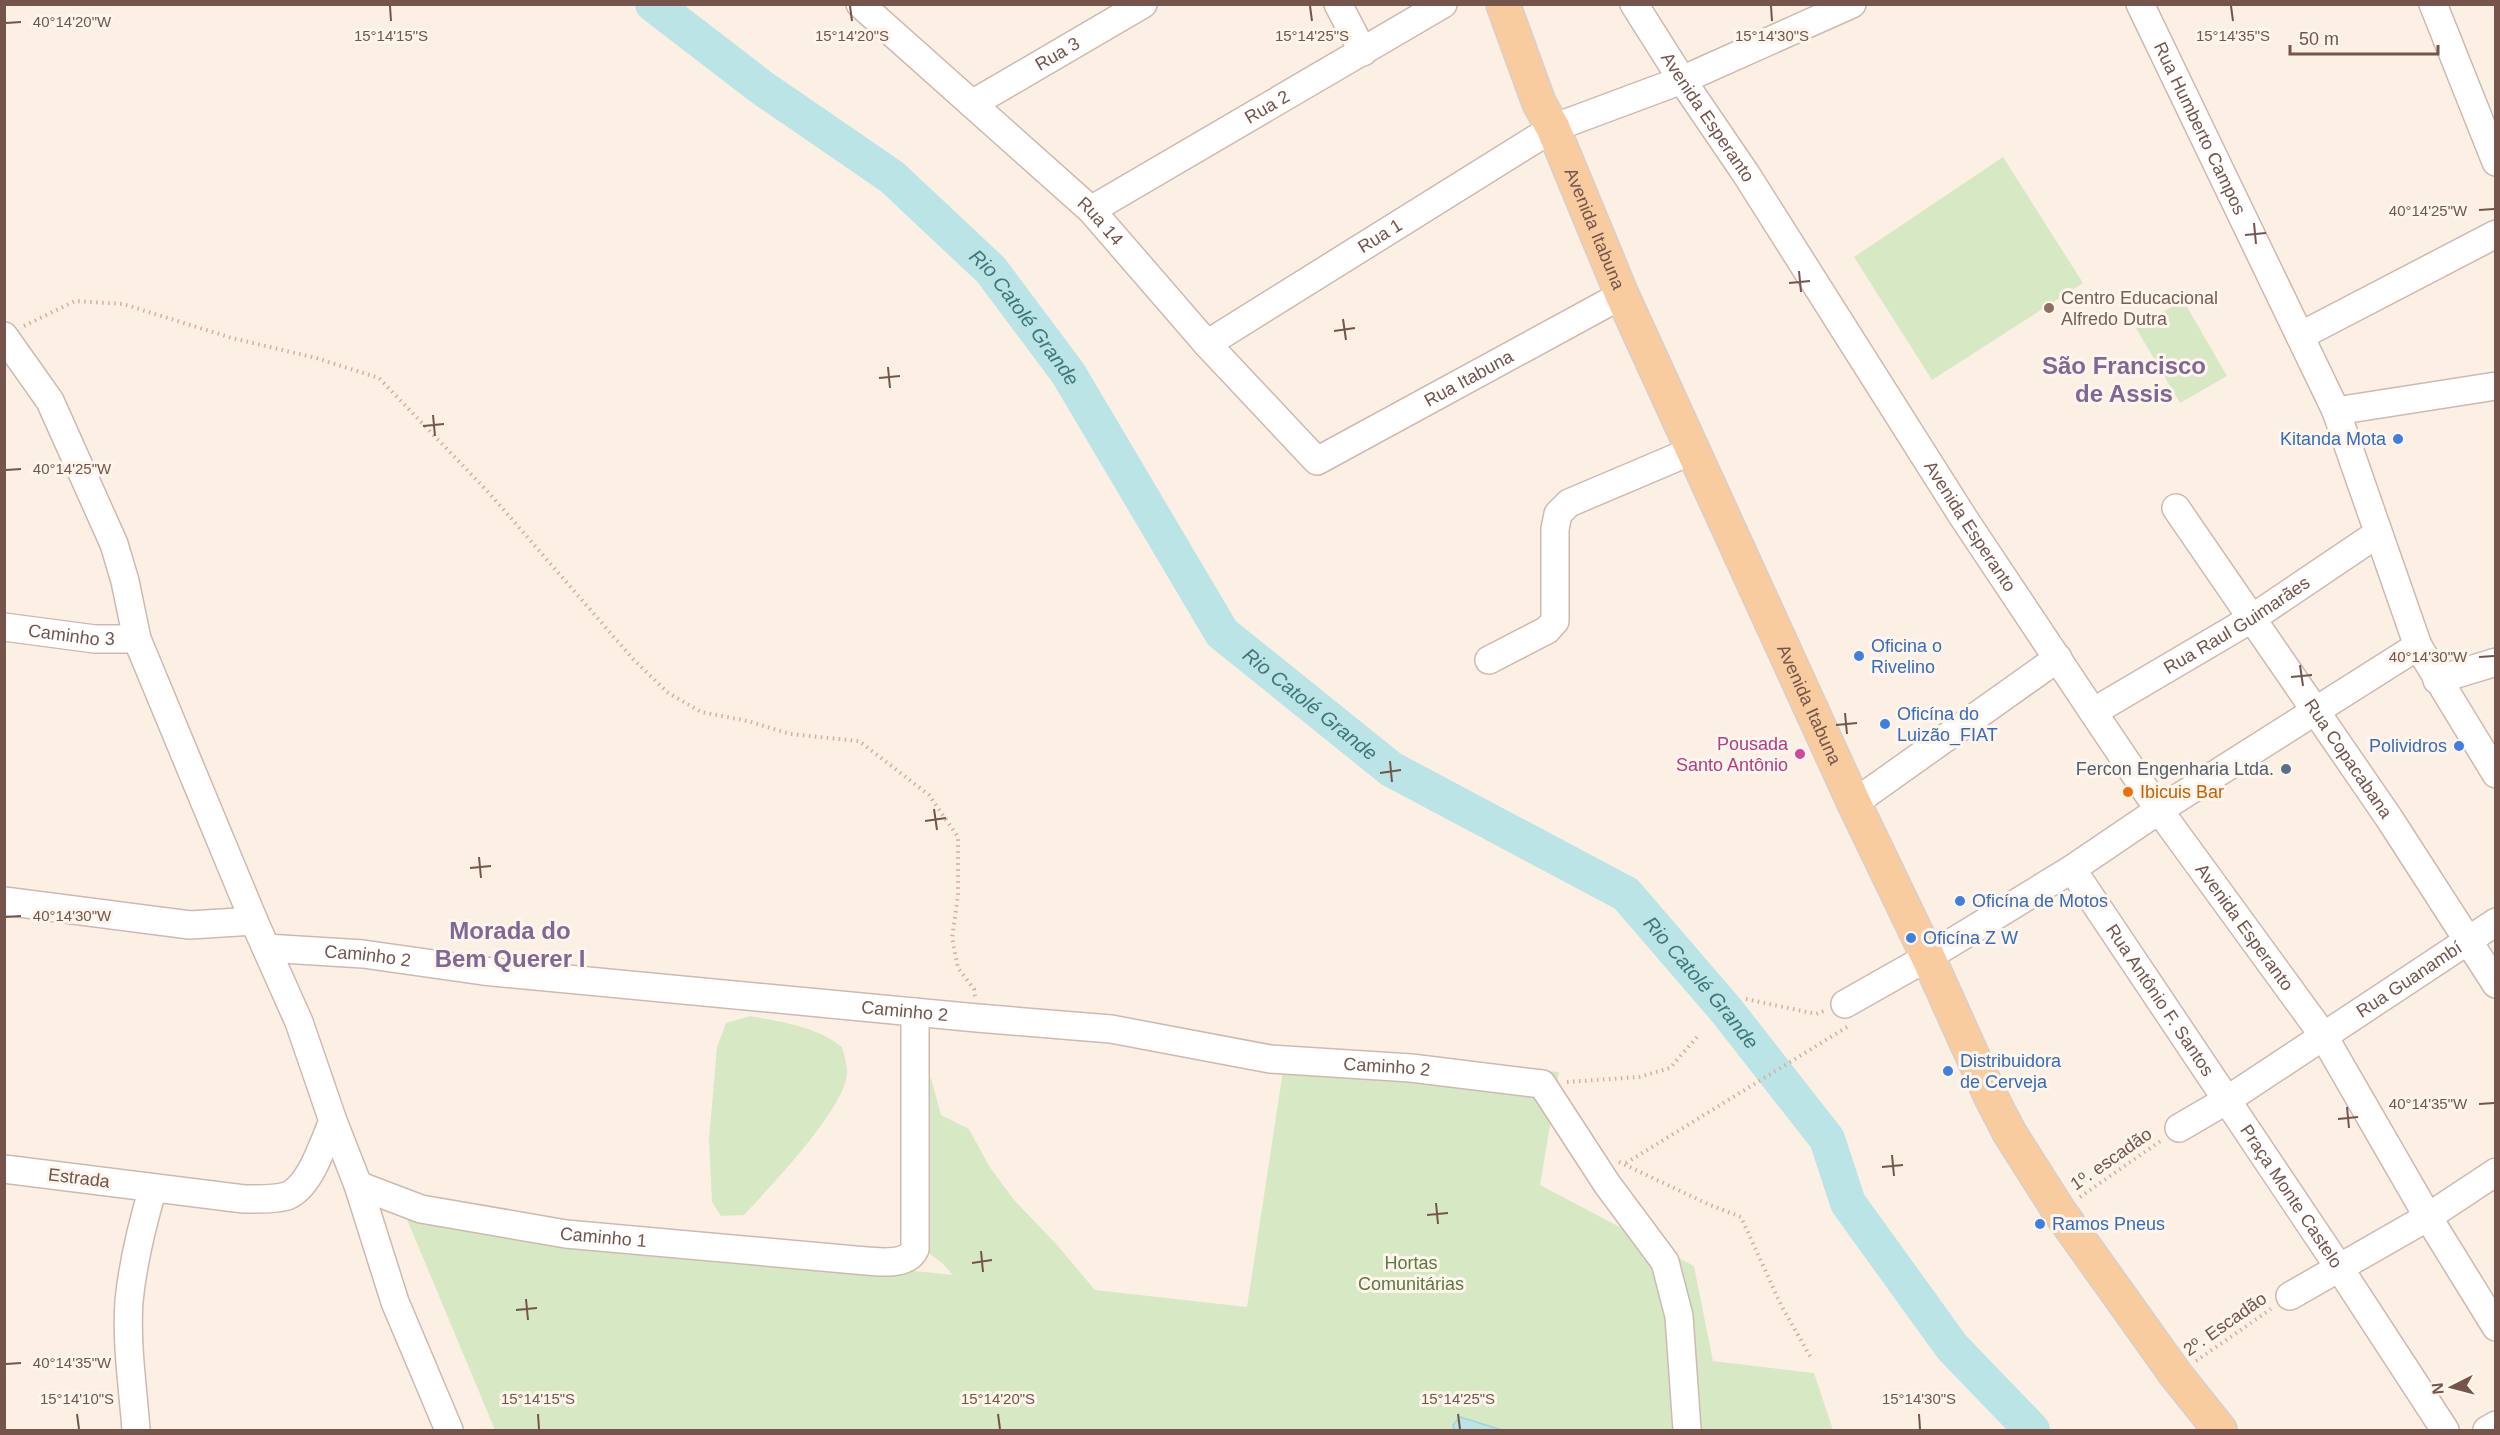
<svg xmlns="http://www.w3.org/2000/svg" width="2500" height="1435" viewBox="0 0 2500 1435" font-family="Arial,sans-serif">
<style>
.green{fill:#d7e9c4}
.water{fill:#bae4e5;stroke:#a1d4d6;stroke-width:1.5}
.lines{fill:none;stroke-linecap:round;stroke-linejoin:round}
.river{stroke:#bae4e5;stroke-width:36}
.minor-casing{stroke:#cfb9af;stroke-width:30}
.major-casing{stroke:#d8cfcd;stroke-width:36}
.path{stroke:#d5afa1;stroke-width:4;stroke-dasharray:1.5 4.5;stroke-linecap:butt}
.minor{stroke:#fff;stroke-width:27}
.major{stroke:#f8cc9f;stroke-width:33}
.ticks{fill:none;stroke:#74544b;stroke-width:2}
.education-dot{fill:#8d6e63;stroke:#fef5eb;stroke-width:2}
.shop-dot{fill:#3f7fe0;stroke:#fef5eb;stroke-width:2}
.hotel-dot{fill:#d1479c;stroke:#fef5eb;stroke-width:2}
.service-dot{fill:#5c6f8a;stroke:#fef5eb;stroke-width:2}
.food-dot{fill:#e8710a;stroke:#fef5eb;stroke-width:2}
.labels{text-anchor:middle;stroke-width:6;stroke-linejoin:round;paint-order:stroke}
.street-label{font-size:18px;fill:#74544b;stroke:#fef5eb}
.education-label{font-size:18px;fill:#785e54;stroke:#fef5eb;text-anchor:start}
.shop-label{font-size:18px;fill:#366cbe;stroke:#fef5eb;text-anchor:start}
.hotel-label{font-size:18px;fill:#b23c85;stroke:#fef5eb;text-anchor:end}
.service-label{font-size:18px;fill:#4e5e75;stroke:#fef5eb;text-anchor:end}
.food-label{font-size:18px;fill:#c56008;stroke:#fef5eb;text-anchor:start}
.park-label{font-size:18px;fill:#5a7943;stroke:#fef5eb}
.water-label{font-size:20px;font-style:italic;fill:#3f7678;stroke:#fef5eb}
.district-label{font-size:24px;font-weight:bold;fill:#816797;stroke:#fef5eb}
.ticks-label{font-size:15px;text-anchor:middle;fill:#74544b;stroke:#fef5eb;stroke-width:6;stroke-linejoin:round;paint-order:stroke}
</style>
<rect width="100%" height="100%" fill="#fcf0e5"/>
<g class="green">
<polygon points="2003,157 2083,283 1932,380 1854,257"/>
<polygon points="2183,300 2227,376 2180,403 2136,328"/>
<path d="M750,1016c32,6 66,10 92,31 2,8 6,19 5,27 -3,36 -77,113 -103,141l-23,1 -9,-14 -3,-63 8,-92 9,-24z"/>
<polygon points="1286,1051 1559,1072 1540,1185 1694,1266 1713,1361 1814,1373 1833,1430 495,1430 406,1217 953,1275 943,1264 911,1239 901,1171 909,1118 931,1078 941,1115 969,1129 989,1166 1014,1200 1058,1246 1095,1290 1247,1307"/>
</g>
<polygon class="water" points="1460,1417 1502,1430 1454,1430 1453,1425"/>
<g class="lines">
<path class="river" id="s1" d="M653,4l108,83 131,90 99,93 77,103 154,260 169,136 235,125 100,116 101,129 21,64 104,144 80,83"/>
<g class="minor-casing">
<g id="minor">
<path id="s2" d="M860,4l231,206 116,134 110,117 305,-166"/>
<polyline points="1338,4 1363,52"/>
<path id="s3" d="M1634,4l48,76 64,94 217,343 130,195 66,98 164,225 105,182 68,110"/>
<path id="s4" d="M2140,4l196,407 82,235 78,128"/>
<polyline points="2433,4 2496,162"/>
<path id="s5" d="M972,104l171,-100"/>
<path id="s6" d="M1091,210l352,-206"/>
<path d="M4,336l46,65 64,143 11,37 12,58 117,282 45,101 34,99c-10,22 -22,65 -46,75 -13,4 -29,3 -43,3l-240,-30"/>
<polyline points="2300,336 2496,234"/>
<path id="s7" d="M1207,344l346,-216 129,-48 170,-76"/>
<polyline points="2336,411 2496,386"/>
<path id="s8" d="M2176,508l213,310 107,166"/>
<path id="s9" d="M4,627l91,12h42"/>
<polyline points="1489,660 1547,630 1555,621 1555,529 1558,514 1569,503 1694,450"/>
<polyline points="2437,680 2496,662"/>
<path id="s10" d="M2093,712l158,-93 126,-85"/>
<polyline points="1854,803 2058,658"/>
<path id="s11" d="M2072,869l268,400 105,161"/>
<polyline points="4,901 190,925 254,921"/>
<path id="s12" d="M266,948l97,6 120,17 494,47 134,11 159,30 141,9 131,16 65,100 58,78 14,54 8,114"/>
<polyline points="1845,1004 1928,957 2072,869 2159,810 2418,646"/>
<polyline points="333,1121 358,1185 395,1302 449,1430"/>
<path id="s13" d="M2179,1128l48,-28 269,-178"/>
<path id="s14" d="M358,1185l63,24 145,25 289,26c17,1 52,8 60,-11v-237"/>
<polyline points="2290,1296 2428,1217 2496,1172"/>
<path d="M136,1430c-3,-42 -10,-86 -7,-129 4,-39 13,-76 24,-113"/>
<polyline points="2487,1430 2496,1425"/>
</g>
</g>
<g class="major-casing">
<g id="major">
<path id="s15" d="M1503,4l36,99 14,25 69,167 232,508 74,154 63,140 18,35 50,79 117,164 44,55"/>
</g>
</g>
<g class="path">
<polyline points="24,326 75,301 123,304 232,338 316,358 379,378 490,494 633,659 667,692 701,712 748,721 790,734 859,741 929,795 958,837 958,896 952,938 958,968 974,989 975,997"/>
<polyline points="1746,999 1816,1014 1824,1011"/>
<polyline points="1567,1082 1639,1077 1670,1068 1698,1036"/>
<polyline points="1619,1162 1710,1205 1741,1217 1781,1305 1811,1358"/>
<polyline points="1626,1163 1847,1027"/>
<polyline points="2080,1197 2162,1140"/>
<polyline points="2196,1361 2271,1309"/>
</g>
<use href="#minor" class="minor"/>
<use href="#major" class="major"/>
</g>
<path class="ticks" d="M390,6l1,15M850,6l2,15M1310,6l2,15M1771,6l1,15M2231,6l2,15M6,23l15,-1M2479,210l15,-1M2254,223l2,21M2245,235l21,-2M1799,271l2,21M1789,283l21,-2M1343,319l3,21M1334,331l21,-3M888,367l2,21M879,378l21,-2M433,415l2,21M423,426l21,-2M6,470l15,-1M2479,657l15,-1M2300,665l3,21M2291,677l21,-2M1845,713l2,21M1836,725l21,-2M1390,761l2,21M1380,773l21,-3M934,809l3,21M925,821l21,-3M479,857l2,21M470,868l21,-2M6,917l15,-1M2479,1104l15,-1M2347,1107l2,21M2338,1119l20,-2M1892,1155l2,21M1882,1167l21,-2M1436,1203l2,21M1427,1215l21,-2M981,1251l2,21M972,1263l20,-3M526,1299l2,21M516,1310l21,-2M6,1364l15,-1M77,1414l2,15M538,1414l1,15M998,1414l2,15M1458,1414l2,15M1919,1414l1,15"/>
<circle class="education-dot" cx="2049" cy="308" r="6"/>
<g class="shop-dot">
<circle cx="2398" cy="439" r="6"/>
<circle cx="1859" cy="656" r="6"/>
<circle cx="1885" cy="724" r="6"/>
<circle cx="2459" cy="746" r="6"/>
<circle cx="1960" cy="901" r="6"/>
<circle cx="1911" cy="938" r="6"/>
<circle cx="1948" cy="1071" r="6"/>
<circle cx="2040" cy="1224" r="6"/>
</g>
<circle class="hotel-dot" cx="1800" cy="754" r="6"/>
<circle class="service-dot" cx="2286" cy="769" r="6"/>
<circle class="food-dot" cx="2128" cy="792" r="6"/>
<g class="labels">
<g class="street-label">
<text dy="6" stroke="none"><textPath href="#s5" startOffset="99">Rua 3</textPath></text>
<text dy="6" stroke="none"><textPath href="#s6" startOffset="204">Rua 2</textPath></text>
<text dy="6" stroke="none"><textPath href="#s3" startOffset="135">Avenida Esperanto</textPath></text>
<text dy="6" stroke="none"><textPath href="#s4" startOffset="138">Rua Humberto Campos</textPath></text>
<text dy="6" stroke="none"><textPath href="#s2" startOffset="324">Rua 14</textPath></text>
<text dy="6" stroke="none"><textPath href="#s15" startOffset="243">Avenida Itabuna</textPath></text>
<text dy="6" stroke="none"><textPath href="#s7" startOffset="204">Rua 1</textPath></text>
<text dy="6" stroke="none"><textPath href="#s2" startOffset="820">Rua Itabuna</textPath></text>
<text dy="6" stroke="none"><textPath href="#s3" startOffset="621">Avenida Esperanto</textPath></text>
<text dy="6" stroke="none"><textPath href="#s10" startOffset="168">Rua Raul Guimarães</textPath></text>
<text dy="6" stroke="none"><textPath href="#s9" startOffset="68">Caminho 3</textPath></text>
<text dy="6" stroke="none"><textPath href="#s15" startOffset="765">Avenida Itabuna</textPath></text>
<text dy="6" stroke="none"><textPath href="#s8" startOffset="304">Rua Copacabana</textPath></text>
<text dy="6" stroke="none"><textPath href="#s3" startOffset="1107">Avenida Esperanto</textPath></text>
<text dy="6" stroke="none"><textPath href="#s12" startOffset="102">Caminho 2</textPath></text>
<text dy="6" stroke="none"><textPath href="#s13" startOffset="274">Rua Guanambí</textPath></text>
<text dy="6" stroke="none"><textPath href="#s11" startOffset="158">Rua Antônio F. Santos</textPath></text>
<text dy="6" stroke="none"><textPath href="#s12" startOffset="642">Caminho 2</textPath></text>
<text dy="6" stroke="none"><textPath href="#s12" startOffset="1128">Caminho 2</textPath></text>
<text transform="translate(2111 1159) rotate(-35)" y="6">1º. escadão</text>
<text transform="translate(79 1178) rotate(7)" y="6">Estrada</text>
<text dy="6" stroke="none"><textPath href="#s11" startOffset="394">Praça Monte Castelo</textPath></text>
<text dy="6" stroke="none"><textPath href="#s14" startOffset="252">Caminho 1</textPath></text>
<text transform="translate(2225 1324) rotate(-35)" y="6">2º. Escadão</text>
</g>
<g class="education-label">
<text x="2061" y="304">Centro Educacional<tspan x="2061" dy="21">Alfredo Dutra</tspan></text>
</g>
<g class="shop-label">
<text x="2386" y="445" text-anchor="end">Kitanda Mota</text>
<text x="1871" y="652">Oficina o<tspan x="1871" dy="21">Rivelino</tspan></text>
<text x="1897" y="720">Oficína do<tspan x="1897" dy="21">Luizão_FIAT</tspan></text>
<text x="2447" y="752" text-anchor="end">Polividros</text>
<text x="1972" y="907">Oficína de Motos</text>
<text x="1923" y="944">Oficína Z W</text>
<text x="1960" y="1067">Distribuidora<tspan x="1960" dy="21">de Cerveja</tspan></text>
<text x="2052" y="1230">Ramos Pneus</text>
</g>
<g class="hotel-label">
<text x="1788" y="750">Pousada<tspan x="1788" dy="21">Santo Antônio</tspan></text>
</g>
<g class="service-label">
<text x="2274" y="775">Fercon Engenharia Ltda.</text>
</g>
<g class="food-label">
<text x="2140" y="798">Ibicuis Bar</text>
</g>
<g class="park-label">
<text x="1411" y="1269">Hortas<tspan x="1411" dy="21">Comunitárias</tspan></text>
</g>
<g class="water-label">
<text dy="7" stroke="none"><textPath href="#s1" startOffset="489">Rio Catolé Grande</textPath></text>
<text dy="7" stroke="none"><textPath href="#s1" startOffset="975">Rio Catolé Grande</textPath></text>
<text dy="7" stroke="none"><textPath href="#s1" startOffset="1461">Rio Catolé Grande</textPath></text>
</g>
<g class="district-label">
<text x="2124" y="374">São Francisco<tspan x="2124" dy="28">de Assis</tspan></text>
<text x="510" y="939">Morada do<tspan x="510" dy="28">Bem Querer I</tspan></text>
</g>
</g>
<g class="ticks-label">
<text x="72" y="27">40°14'20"W</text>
<text x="391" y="41">15°14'15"S</text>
<text x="852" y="41">15°14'20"S</text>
<text x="1312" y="41">15°14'25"S</text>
<text x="1772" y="41">15°14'30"S</text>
<text x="2233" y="41">15°14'35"S</text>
<text x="2428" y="216">40°14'25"W</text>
<text x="72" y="474">40°14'25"W</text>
<text x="2428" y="662">40°14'30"W</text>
<text x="72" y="921">40°14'30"W</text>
<text x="2428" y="1109">40°14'35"W</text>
<text x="72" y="1368">40°14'35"W</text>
<text x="77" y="1404">15°14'10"S</text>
<text x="538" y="1404">15°14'15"S</text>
<text x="998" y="1404">15°14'20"S</text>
<text x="1458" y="1404">15°14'25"S</text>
<text x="1919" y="1404">15°14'30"S</text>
</g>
<rect width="2500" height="1435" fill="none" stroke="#74544b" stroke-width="12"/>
<g transform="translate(2452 1387) rotate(264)" stroke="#fef5eb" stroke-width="4.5" paint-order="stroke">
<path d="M0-4.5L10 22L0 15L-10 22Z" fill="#74544b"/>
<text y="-9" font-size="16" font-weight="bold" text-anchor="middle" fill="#74544b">N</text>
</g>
<path d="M2290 45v9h148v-9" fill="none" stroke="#74544b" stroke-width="3"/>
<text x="2299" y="45" font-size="18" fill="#74544b" stroke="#fef5eb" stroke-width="4.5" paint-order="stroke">50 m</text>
</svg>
